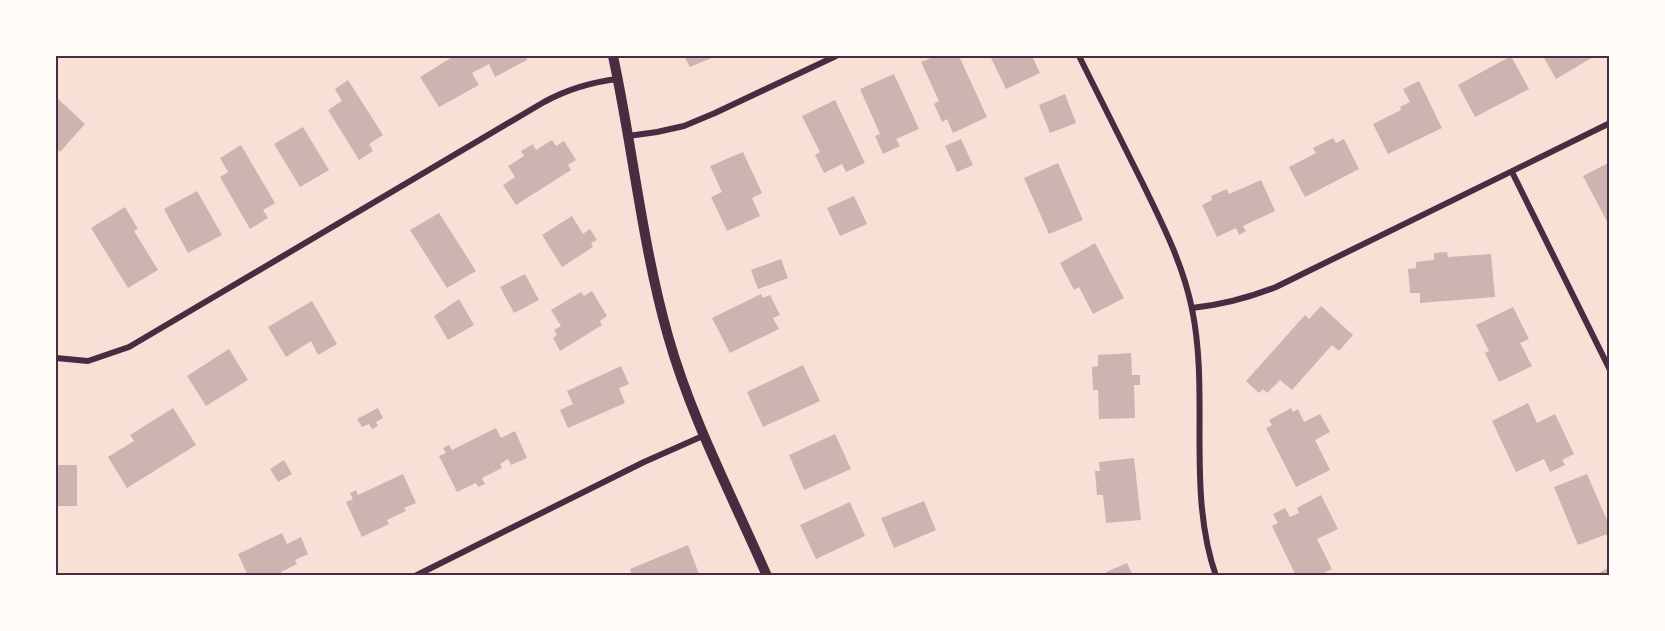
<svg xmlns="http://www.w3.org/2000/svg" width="1665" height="631" viewBox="0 0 1665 631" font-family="'IBM Plex Serif',serif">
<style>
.building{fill:#ccb4b1}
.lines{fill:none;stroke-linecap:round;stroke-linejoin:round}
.minor{stroke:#4a2c40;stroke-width:6}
.tertiary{stroke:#4a2c40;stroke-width:10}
.neatline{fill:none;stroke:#4a2c40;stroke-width:2}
</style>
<rect width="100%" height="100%" fill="#f7e1d7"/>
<g class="building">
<polygon points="454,56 525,56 527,60 495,77 489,64 472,73 479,85 439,107 420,77"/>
<polygon points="684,56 716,56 690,67"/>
<polygon points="936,56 959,56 987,117 953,133 947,119 942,122 934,104 939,101 921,62"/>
<polygon points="990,56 1032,56 1040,73 1006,89"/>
<polygon points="1511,56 1529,89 1475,117 1458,85"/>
<polygon points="1543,56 1595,56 1556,79"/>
<polygon points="894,74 919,129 896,139 900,146 883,154 875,136 880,134 860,89"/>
<polygon points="348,80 383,135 369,144 373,151 359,160 328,110 342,101 335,89"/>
<polygon points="1419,81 1442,128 1388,154 1373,124 1401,110 1400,107 1410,102 1403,89"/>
<polygon points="1065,94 1076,123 1050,133 1039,105"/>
<polygon points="56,97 85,124 60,152 56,148"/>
<polygon points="835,100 865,163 846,172 842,164 824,173 815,155 820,152 802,116"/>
<polygon points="303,127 329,170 300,187 274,144"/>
<polygon points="1333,138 1336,143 1344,139 1359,169 1305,197 1289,167 1316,153 1313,148"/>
<polygon points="961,139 973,165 957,172 945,146"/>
<polygon points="552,140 556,146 564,141 576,160 568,165 571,170 516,205 503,185 515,177 508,166 524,156 521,151 533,144 536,150"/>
<polygon points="241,145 275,203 263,210 268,218 250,229 220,177 228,172 220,158"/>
<polygon points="743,152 762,193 752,198 760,216 727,231 711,197 722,192 710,166"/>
<polygon points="1610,162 1610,227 1583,176"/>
<polygon points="1058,163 1083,220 1049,234 1024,178"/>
<polygon points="1261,180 1275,211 1243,226 1246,231 1239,235 1236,228 1217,237 1202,205 1212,200 1211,196 1227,189 1229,194"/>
<polygon points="197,191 222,235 188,253 164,209"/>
<polygon points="854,196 867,224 840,236 827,208"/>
<polygon points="125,207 138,229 134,231 158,270 128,288 91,228"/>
<polygon points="439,213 476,271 447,288 410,230"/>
<polygon points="572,216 583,234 590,229 597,240 591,243 593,247 562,267 542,235"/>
<polygon points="1095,243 1124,298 1093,314 1079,287 1074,290 1060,263"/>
<polygon points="1447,252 1448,257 1491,254 1495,297 1420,303 1420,293 1410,293 1408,269 1416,268 1416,262 1434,260 1434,253"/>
<polygon points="781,259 788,278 758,289 751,270"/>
<polygon points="525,274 539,300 514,313 500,287"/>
<polygon points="592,291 607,316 600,321 602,325 560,351 553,338 557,335 554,330 561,326 551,310 581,292 584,296"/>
<polygon points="761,294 763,298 770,295 780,315 773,318 779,329 730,353 712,318"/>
<polygon points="459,299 474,325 448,340 434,316"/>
<polygon points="312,301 337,344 318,355 311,341 286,357 268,327"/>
<polygon points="1321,306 1353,335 1339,351 1332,345 1292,390 1280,380 1267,393 1263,389 1259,393 1246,381 1305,315 1309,319"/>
<polygon points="1513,307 1529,339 1520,343 1532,366 1499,382 1485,353 1489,351 1476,325"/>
<polygon points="229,349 248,380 206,406 187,376"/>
<polygon points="1131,353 1132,375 1140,375 1140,385 1134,385 1135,418 1099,419 1098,390 1093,390 1092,367 1098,366 1098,355"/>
<polygon points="803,365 820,401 763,427 747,392"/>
<polygon points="621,366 629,384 619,388 625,403 568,428 560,410 573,404 567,391"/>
<polygon points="1528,403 1537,423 1555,414 1574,454 1562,460 1565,465 1550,472 1544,459 1516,472 1492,421"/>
<polygon points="173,408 196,445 127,488 108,457 134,441 130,435"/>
<polygon points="378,408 383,418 376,422 378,426 372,429 369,424 362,427 357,419"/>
<polygon points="1291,408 1293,412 1298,409 1304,422 1320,414 1330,432 1315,440 1330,470 1296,487 1266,428 1272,425 1269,420"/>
<polygon points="496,428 501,438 515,431 527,458 511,465 508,459 500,464 502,468 482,478 485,484 478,487 476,483 457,492 439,456 446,453 443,448 449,445 452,450"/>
<polygon points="835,434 851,469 804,490 789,455"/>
<polygon points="1134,458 1141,520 1106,523 1103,495 1097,495 1095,471 1100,471 1099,462"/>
<polygon points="284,460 292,474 278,482 270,469"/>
<rect x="56" y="465" width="21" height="41"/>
<polygon points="403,474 416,503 404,508 406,511 387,520 389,524 362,537 346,502 353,499 350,493 356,490 358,495"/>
<polygon points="1587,474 1610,527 1610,533 1578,545 1554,487"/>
<polygon points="1321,495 1338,529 1317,539 1332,569 1318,576 1296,576 1272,526 1278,523 1273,514 1285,508 1290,517 1299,513 1297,508"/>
<polygon points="924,501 936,530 894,548 881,518"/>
<polygon points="850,502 865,536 816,559 800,525"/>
<polygon points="282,533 287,544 301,537 308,554 295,560 297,564 281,572 283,576 248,576 238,554"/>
<polygon points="688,545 699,574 695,576 632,576 630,569"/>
<polygon points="1127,563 1133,576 1107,576 1106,572"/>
<polygon points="1610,567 1610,576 1593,576"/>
</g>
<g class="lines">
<g class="minor">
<path d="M1079,56c21,42 42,84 63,126 20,41 41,82 50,127 18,87 -6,181 24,267"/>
<polyline points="628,136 657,132 684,126 715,113 836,56"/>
<polyline points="1512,172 1610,370"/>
<path d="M1192,308c30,-3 56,-10 84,-21l334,-164"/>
<path d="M56,358l32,3 41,-14 415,-245c24,-13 47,-20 74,-23"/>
<polyline points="415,576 644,462 705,435"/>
</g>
<path class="tertiary" d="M613,56c20,93 29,188 55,280 23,82 65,162 99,240"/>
</g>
<rect width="1665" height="631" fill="none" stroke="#fffaf5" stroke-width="114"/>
<rect x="57" y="57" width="1551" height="517" class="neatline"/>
</svg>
